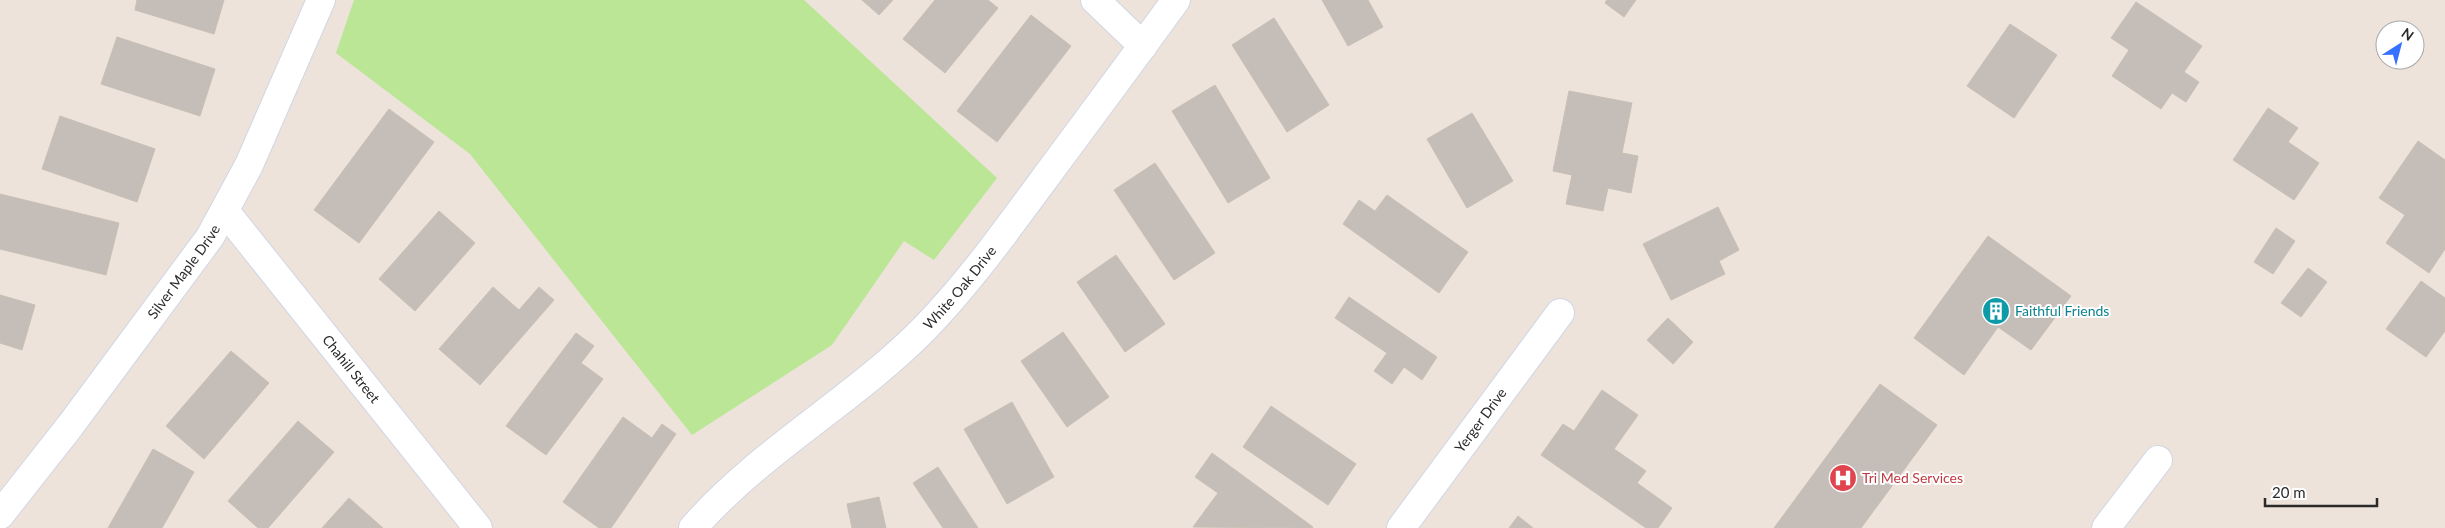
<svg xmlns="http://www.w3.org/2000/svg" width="2445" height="528" viewBox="0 0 2445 528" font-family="Lato,sans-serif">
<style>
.green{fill:#bae695}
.building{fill:#c5bdb8;stroke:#c8bfb5}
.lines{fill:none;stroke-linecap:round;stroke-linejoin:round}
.minor-casing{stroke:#d0d6e4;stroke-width:30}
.minor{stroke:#fff;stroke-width:28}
.labels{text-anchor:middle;stroke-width:4;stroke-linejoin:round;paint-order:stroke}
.street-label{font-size:14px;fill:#2a2a2a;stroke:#fff}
.culture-label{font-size:14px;fill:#0d838f;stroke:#fff;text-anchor:start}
.health-label{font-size:14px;fill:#be3a42;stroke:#fff;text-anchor:start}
</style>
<rect width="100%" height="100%" fill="#ede3db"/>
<polygon class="green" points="354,0 804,0 997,178 934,260 904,241 832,345 692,435 470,154 336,53"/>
<g class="building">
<polygon points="137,0 224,0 214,34 135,10"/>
<polygon points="862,0 893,0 879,15"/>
<polygon points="935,0 988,0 998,8 945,73 903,39"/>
<polygon points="1322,0 1368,0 1383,27 1348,46"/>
<polygon points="1607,0 1636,0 1624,17 1605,3"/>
<polygon points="2136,2 2202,46 2184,72 2199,82 2186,102 2172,93 2161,109 2112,76 2129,50 2111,38"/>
<polygon points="1031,15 1071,46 997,142 957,111"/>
<polygon points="1274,18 1329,105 1287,132 1232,45"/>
<polygon points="2010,24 2057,55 2014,118 1967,86"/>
<polygon points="117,37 215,69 200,116 101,84"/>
<polygon points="1215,85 1270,178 1228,203 1172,111"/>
<polygon points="1569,91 1632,103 1622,153 1638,156 1631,193 1608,188 1603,211 1566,204 1572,175 1553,171"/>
<polygon points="2268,108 2298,128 2288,142 2319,163 2294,200 2233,160"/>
<polygon points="389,109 434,142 359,243 314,210"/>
<polygon points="1472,113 1513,181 1467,208 1427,139"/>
<polygon points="60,116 155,149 137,202 42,169"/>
<polygon points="2418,141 2445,160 2445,249 2429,273 2386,243 2405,215 2379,198"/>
<polygon points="1155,163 1215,253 1174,280 1114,190"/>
<polygon points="0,194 119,223 106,275 0,249"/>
<polygon points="1387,195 1468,252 1439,293 1343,224 1359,200 1375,211"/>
<polygon points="1718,207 1739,250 1719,261 1725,274 1671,300 1643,244"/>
<polygon points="439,211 475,243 415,311 379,279"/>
<polygon points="2276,228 2295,241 2273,274 2254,262"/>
<polygon points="1988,236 2071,296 2031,350 1998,327 1964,375 1914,338"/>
<polygon points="1116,255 1165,324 1125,352 1077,282"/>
<polygon points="2308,268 2327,282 2301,317 2281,303"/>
<polygon points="2421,281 2445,298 2445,331 2426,357 2386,329"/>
<polygon points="493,287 519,310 539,287 554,300 480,385 439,349"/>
<polygon points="0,295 35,305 22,350 0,343"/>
<polygon points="1349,297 1437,357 1422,380 1404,367 1392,384 1374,371 1387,353 1335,318"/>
<polygon points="1668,318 1693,342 1673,364 1647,340"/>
<polygon points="1063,332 1109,397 1067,427 1021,361"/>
<polygon points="576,333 594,346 581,363 603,379 546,455 506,426"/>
<polygon points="231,351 269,383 204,459 166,426"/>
<polygon points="1880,384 1937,425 1861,528 1774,528"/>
<polygon points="1602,390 1638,415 1614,449 1646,471 1637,483 1672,508 1658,528 1646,528 1541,455 1563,424 1574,431"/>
<polygon points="1012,402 1054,477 1007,504 964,429"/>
<polygon points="1271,406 1356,464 1328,505 1243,447"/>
<polygon points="623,417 652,438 662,424 676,434 611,528 599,528 563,502"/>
<polygon points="298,421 334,452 268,528 258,528 228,501"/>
<polygon points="153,449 194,472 162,528 108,528"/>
<polygon points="1212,453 1313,527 1312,528 1193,527 1218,493 1195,477"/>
<polygon points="938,467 978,528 943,528 913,483"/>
<polygon points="879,497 886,528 852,528 847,504"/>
<polygon points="349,498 383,528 322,528"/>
<polygon points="1518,516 1533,528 1509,528"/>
</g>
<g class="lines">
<g class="minor-casing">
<g id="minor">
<polyline points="1095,0 1143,46"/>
<path id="s1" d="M225,211l253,317"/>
<path id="s2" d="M0,515l70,-89 140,-189 39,-72 72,-165"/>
<path id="s3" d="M693,528c67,-77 160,-127 231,-199 44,-45 81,-97 118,-147 45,-61 90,-121 134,-182"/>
<path id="s4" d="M1401,528l159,-215"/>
<polyline points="2106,528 2158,460"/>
</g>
</g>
<use href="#minor" class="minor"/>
</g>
<defs>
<g id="building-disc" transform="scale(1.4375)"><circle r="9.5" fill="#0f9aa8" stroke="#fff"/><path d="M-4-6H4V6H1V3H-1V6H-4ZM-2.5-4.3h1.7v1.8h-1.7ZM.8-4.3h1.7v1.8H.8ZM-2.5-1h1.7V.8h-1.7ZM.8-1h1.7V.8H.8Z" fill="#fff"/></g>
<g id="hospital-disc" transform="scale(1.4375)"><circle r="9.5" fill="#e0444e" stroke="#fff"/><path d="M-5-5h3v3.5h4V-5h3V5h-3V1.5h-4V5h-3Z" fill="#fff"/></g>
</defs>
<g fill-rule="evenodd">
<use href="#building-disc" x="1996" y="311"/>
<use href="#hospital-disc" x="1843" y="478"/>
</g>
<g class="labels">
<g class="street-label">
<text dy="5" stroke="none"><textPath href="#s2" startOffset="305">Silver Maple Drive</textPath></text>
<text dy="5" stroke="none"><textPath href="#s3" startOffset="360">White Oak Drive</textPath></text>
<text dy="5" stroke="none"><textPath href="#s1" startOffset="202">Chahill Street</textPath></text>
<text dy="5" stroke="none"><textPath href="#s4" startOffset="134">Yerger Drive</textPath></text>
</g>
<g class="culture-label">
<text x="2015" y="316">Faithful Friends</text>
</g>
<g class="health-label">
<text x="1862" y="483">Tri Med Services</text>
</g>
</g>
<g transform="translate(2400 45) rotate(36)"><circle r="24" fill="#ffffff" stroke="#aaaaaa"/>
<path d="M0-4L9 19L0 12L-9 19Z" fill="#3672ff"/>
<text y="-8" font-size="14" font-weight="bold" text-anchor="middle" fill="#2a2a2a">N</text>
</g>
<path d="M2265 498v8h112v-8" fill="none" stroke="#2a2a2a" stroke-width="2.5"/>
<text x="2272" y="498" font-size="15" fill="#2a2a2a" stroke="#ffffff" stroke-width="4" paint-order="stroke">20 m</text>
</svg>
